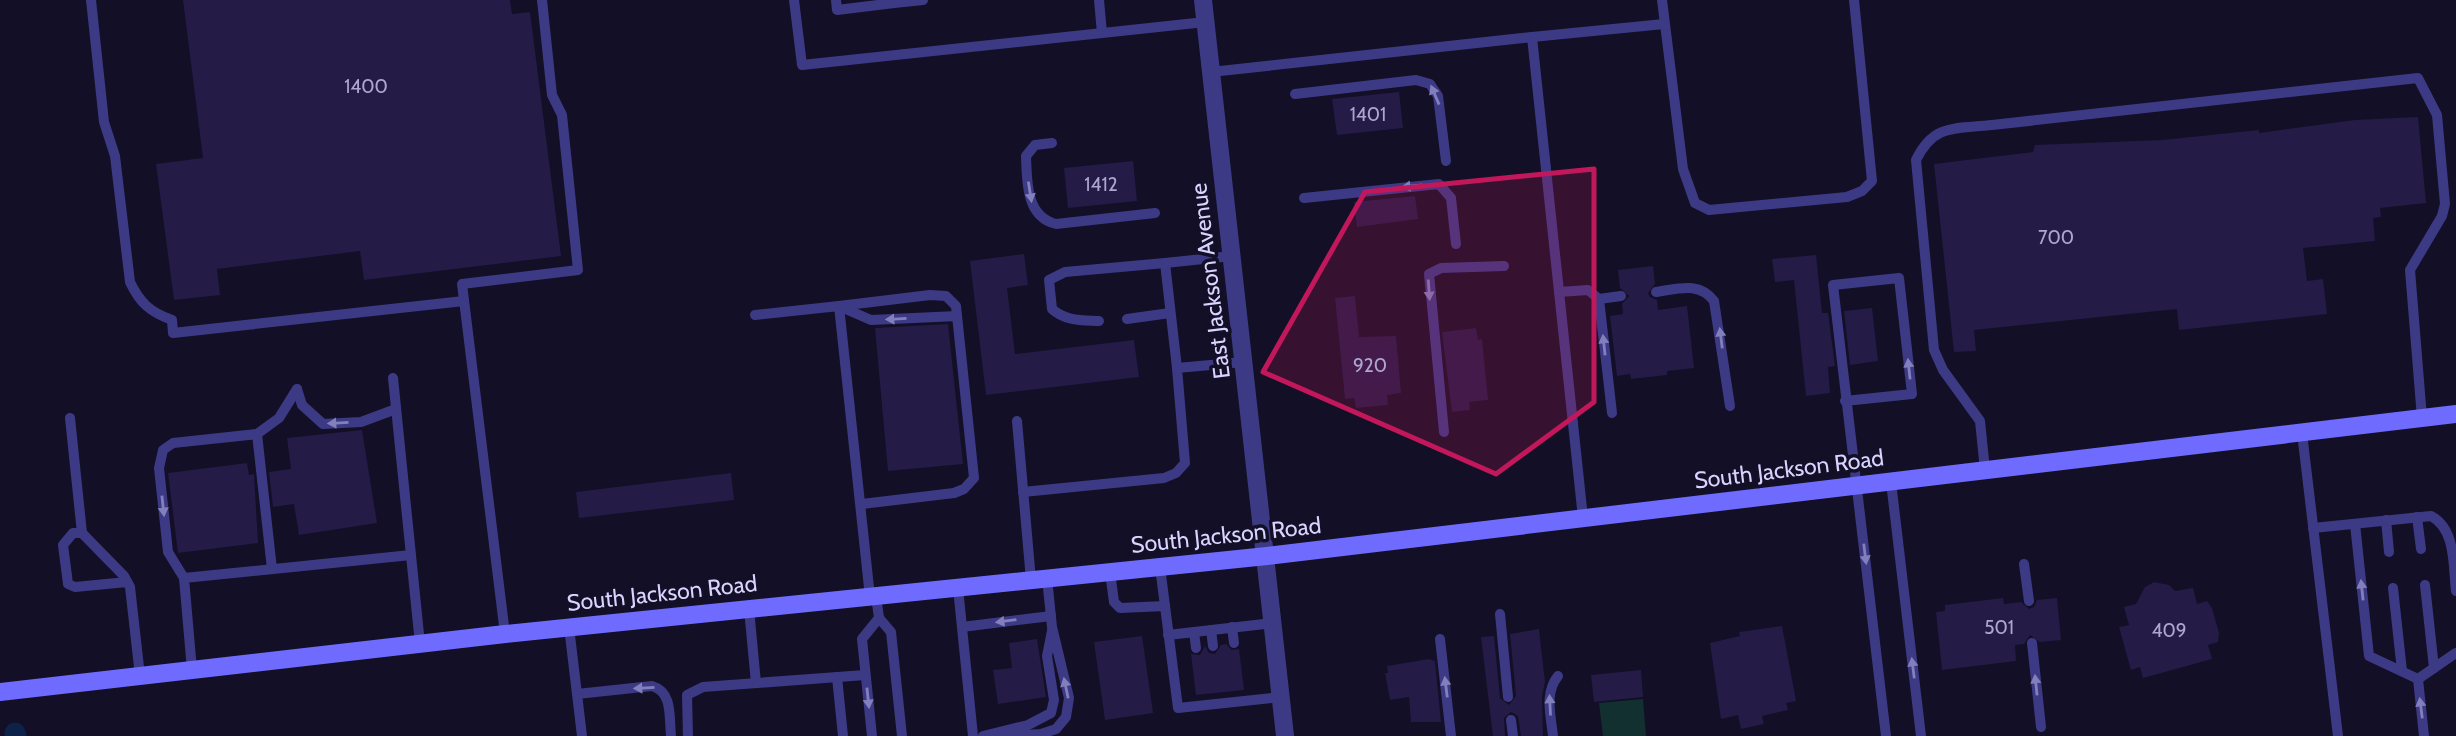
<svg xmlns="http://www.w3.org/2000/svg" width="2456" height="736" viewBox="0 0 2456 736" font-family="Cabin,sans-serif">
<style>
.green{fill:#12302f}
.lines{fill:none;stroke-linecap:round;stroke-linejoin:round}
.canal{stroke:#0c2248;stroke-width:21}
.building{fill:#241b47}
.service{stroke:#3d3a85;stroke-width:10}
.tertiary{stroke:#3d3a85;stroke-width:18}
.secondary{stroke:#6f6bff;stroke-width:18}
.oneway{fill:#837fbc}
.marked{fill:#c2185b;fill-opacity:0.2;stroke:#c2185b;stroke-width:5;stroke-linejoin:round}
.labels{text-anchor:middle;stroke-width:7;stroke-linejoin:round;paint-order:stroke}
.number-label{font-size:19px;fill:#aca6d1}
.street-label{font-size:23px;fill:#d9d4ff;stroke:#130f26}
</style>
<rect width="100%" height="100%" fill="#130f26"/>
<polygon class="green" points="1643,699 1646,736 1603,736 1599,703"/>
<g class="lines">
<polyline class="canal" points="15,733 16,736"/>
</g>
<g class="building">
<polygon points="183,0 510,0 512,14 530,12 561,256 364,280 360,251 217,269 220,295 174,300 156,164 203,158"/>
<polygon points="1399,92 1403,128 1337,135 1332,99"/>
<polygon points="2418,117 2426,203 2380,208 2381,217 2373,218 2375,241 2303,248 2307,281 2323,279 2327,314 2179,330 2177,309 1974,330 1976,351 1954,352 1934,164 2033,152 2035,145 2162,140 2259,130 2259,133 2355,120"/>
<polygon points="1133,161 1137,201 1068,208 1064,168"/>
<polygon points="1415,196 1418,219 1357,227 1354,202"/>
<polygon points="1024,254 1028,285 1007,288 1015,354 1134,340 1139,377 986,395 970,261"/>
<polygon points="1816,255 1822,313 1828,313 1835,366 1828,367 1830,393 1806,396 1794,280 1775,282 1772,259"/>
<polygon points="1653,266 1655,284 1648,293 1650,297 1657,300 1658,310 1687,306 1694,368 1667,371 1667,375 1631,379 1630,374 1617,376 1610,316 1623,314 1622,304 1629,296 1620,288 1618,270"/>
<polygon points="1355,296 1359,337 1396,336 1401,393 1387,395 1388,405 1356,408 1354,398 1345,399 1335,298"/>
<polygon points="1872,308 1878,361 1850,365 1844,311"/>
<polygon points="948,324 963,464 888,471 875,328"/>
<polygon points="1476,328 1478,340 1482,339 1488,400 1469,402 1470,410 1452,412 1442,332"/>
<polygon points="362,430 377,523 299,535 294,504 273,507 269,472 291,469 287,438"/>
<polygon points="247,463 249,475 254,474 258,543 178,553 168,473"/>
<polygon points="731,473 734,500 579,518 576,492"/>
<polygon points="2154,582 2169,585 2175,591 2193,588 2197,604 2207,601 2212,608 2219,633 2218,642 2208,645 2212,659 2143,678 2140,667 2131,670 2119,627 2129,625 2124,607 2136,604 2145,587"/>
<polygon points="2003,598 2004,604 2021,602 2029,609 2034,607 2037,600 2057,598 2061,640 2040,642 2030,635 2024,644 2015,645 2016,661 1942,670 1936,612 1945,611 1945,605"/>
<polygon points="1782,626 1796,701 1786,703 1788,710 1762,716 1764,724 1741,729 1738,715 1721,719 1710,643 1740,636 1739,632"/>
<polygon points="1539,629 1545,682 1542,697 1543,736 1521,736 1518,716 1511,712 1504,718 1505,736 1493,736 1481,637 1494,636 1500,698 1509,705 1516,696 1510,634"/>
<polygon points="1142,636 1153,713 1105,720 1094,642"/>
<polygon points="1037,639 1046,697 998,704 993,670 1012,668 1009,643"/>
<polygon points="1226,644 1232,650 1239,649 1244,690 1196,695 1191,654 1200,655 1205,646 1209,653 1215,654 1221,645"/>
<polygon points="1429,659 1435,661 1441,722 1411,722 1409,697 1390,700 1385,673 1388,673 1387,666"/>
<polygon points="1641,670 1643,697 1594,702 1591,675"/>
</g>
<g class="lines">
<g class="service">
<path d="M91,0l13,122 11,34 15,126c10,21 20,30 42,38l1,13 291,-32"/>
<polyline points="794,0 802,65 1205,22"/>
<polyline points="836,0 837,10 894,3 894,0"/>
<polyline points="1099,0 1102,33"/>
<polyline points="1662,0 1683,169 1695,203 1709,210 1847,197 1862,191 1872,181 1854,0"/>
<polyline points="894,3 923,0"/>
<polyline points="1532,37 1664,24"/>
<polyline points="1211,72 1532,37 1583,518"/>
<polyline points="1295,94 1416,80 1430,84 1438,96 1446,161"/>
<path d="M1052,143l-17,2 -9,11c1,26 0,61 30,68l99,-11"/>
<polyline points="1304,198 1439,184 1451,198 1456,244"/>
<polyline points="1559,292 1588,290 1599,299 1612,413"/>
<path d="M1656,292c22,-3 43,-11 58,9l16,105"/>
<polyline points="1599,299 1621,296"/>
<polyline points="839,306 930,295 946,296 956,306 974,478 964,489 954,493 862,504"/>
<polyline points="841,307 871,320 957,316"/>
<polyline points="755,315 839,306 870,597"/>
<polyline points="1127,319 1170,313"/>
<path d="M1099,321c-17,-1 -34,0 -47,-12l-3,-29 16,-8 100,-9"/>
<polyline points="1177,368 1165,263 1232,256"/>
<polyline points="393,378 420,644"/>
<polyline points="297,389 302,405 323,424 361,422 396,409"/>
<polyline points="1845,401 1912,394 1899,278 1833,285 1886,736"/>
<polyline points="70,418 82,533 124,576 130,587 140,676"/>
<polyline points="1017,421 1031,580"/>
<polyline points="1444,432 1429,274 1441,268 1504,266"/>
<polyline points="2302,433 2338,736"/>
<polyline points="257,434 279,418 297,389"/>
<path d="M1985,470l-5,-49 -37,-51 -9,-20 -18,-190c18,-37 40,-31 76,-35l426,-47 19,37 8,89 -3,12 -32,54 12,148"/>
<polyline points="1891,482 1921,736"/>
<polyline points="1023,492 1164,478 1176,473 1185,463 1177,368 1244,362"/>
<polyline points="2417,517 2421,549"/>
<polyline points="2386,520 2389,552"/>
<polyline points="2355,524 2369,656 2418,679"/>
<path d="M2313,528l118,-12c25,13 22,49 25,75"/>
<polyline points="82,533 73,533 63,545 68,584 75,587 127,582"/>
<polyline points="2024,564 2029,601"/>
<polyline points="1160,567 1165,606"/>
<polyline points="1110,572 1114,602 1120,608 1165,606 1178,708 1281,697"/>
<polyline points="184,578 168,552 159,468 163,450 173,443 257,434 272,569"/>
<polyline points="2425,585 2434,668"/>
<polyline points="958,588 973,736"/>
<polyline points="2393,588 2402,671"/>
<polyline points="876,596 879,618 891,632 902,736"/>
<polyline points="749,609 756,683"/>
<polyline points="1500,614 1508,697"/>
<polyline points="569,627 582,736"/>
<polyline points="962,627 1051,616"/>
<polyline points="1232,627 1234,643"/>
<polyline points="1211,630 1213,646"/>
<polyline points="1194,632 1196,648"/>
<polyline points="505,634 462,284 578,270 562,115 552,95 542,0"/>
<polyline points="1168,635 1273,623"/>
<polyline points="1440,639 1451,736"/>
<polyline points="2032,643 2041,727"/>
<polyline points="192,670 184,578 411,555"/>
<polyline points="837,677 843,736"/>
<polyline points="2418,679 2424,736"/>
<polyline points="2418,679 2456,653"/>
<path d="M577,694l75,-8c21,6 17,31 19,50"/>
<polyline points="1511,720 1513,736"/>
<polyline points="688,736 687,695 703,687 865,675"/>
<polyline points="872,736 862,639 879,618"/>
<polyline points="983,736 1028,725 1051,713 1054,700 1047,656 1052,631"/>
<polyline points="1010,736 1041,734 1056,729 1066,717 1069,698 1052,627 1047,578"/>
<path d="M1553,736c-2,-20 -9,-43 5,-60"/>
</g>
<polyline class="tertiary" points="1203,0 1285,736"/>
<polyline class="secondary" points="0,692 505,634 1267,556 2456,414"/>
</g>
<defs><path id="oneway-solid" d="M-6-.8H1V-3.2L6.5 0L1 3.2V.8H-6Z" transform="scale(1.75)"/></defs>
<g class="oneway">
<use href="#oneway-solid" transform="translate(1435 95) rotate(-113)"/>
<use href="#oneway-solid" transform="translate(1412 186) rotate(174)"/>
<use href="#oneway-solid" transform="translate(1030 192) rotate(81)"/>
<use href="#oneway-solid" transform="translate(1429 290) rotate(86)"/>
<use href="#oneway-solid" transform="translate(896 319) rotate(177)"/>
<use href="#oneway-solid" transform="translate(1721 338) rotate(-97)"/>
<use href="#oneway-solid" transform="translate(1604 345) rotate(-96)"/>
<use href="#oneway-solid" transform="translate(1909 369) rotate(-96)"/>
<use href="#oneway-solid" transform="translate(338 423) rotate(177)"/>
<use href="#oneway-solid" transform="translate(163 506) rotate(84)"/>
<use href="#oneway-solid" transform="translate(1865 554) rotate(83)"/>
<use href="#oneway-solid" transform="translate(2362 590) rotate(-96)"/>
<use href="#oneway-solid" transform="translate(1006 621) rotate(173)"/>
<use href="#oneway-solid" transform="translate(1913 668) rotate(-97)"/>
<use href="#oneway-solid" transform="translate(2036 685) rotate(-96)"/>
<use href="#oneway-solid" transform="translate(1446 687) rotate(-97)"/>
<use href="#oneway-solid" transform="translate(644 688) rotate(177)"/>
<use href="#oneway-solid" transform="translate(1066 688) rotate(-102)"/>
<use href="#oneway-solid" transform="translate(868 698) rotate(84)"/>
<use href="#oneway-solid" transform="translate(1550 705) rotate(-93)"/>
<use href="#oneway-solid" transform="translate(2421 708) rotate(-97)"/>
</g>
<path class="marked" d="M1594,169v233l-98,72 -233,-102 102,-180z"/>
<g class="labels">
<g class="number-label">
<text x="366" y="93">1400</text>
<text x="1368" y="121">1401</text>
<text x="1101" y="191">1412</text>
<text x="2056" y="244">700</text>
<text x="1370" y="372">920</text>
<text x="1999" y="634">501</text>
<text x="2169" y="637">409</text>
</g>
<g class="street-label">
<text transform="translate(1210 281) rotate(-97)" y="8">East Jackson Avenue</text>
<text transform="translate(1789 469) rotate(-7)" y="8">South Jackson Road</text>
<text transform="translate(1226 535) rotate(-6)" y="8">South Jackson Road</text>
<text transform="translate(662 593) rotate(-6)" y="8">South Jackson Road</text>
</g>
</g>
</svg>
